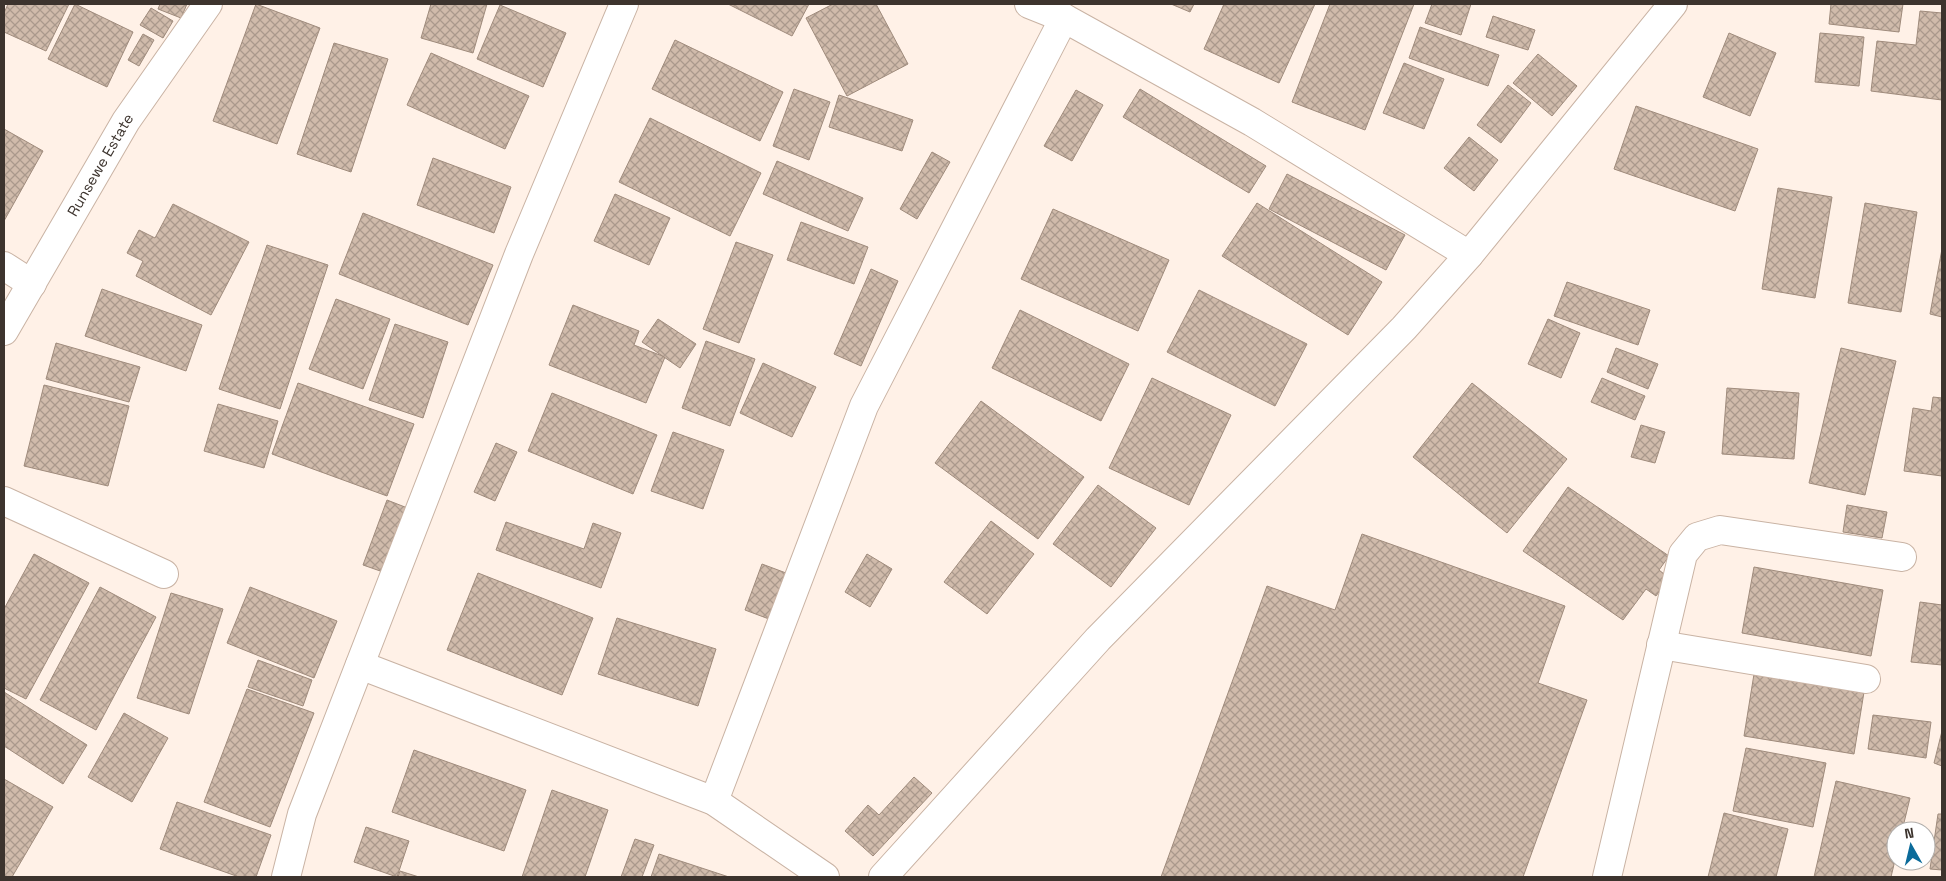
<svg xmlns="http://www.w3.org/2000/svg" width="1946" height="881" viewBox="0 0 1946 881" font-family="'Space Grotesk',sans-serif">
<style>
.building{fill:url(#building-cross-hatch);stroke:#9f8b7c}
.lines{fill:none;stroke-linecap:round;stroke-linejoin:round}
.street-casing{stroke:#c9b3a4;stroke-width:30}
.street{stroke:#fff;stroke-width:28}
.labels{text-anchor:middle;stroke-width:5;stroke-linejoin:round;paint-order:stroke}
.street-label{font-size:15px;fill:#3d342e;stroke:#fff}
</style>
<defs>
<pattern id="building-cross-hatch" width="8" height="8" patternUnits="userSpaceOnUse" patternTransform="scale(1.25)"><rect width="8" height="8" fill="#d0bbab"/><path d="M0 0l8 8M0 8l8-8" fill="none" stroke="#aa998c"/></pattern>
</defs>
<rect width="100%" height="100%" fill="#fff1e7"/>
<g class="building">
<polygon points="8,4 69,4 46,51 4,32 4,13"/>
<polygon points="75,4 133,32 107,87 48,59"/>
<polygon points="160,4 187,4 181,18 158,9"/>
<polygon points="256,4 320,28 277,144 213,121"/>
<polygon points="431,4 487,4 473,53 421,38"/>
<polygon points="728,4 809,4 792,36"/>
<polygon points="833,4 876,4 908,64 847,96 806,18"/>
<polygon points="1171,4 1194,4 1190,12"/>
<polygon points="1224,4 1315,4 1279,83 1204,49"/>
<polygon points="1330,4 1414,4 1365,130 1292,102"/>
<polygon points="1432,4 1471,4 1461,35 1425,23"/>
<polygon points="1831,4 1903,4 1899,32 1829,24"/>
<polygon points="500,5 566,33 543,87 477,59"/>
<polygon points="151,8 173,21 163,38 140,25"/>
<polygon points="1920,11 1942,13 1942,100 1871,91 1877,41 1916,45"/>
<polygon points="1493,16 1535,30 1528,50 1486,37"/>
<polygon points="1420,27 1499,55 1488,86 1409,58"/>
<polygon points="1729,33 1776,53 1750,116 1703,97"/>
<polygon points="1820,33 1864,37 1859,86 1815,82"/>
<polygon points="143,34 154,40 139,66 128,60"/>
<polygon points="675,40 783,92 760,141 652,89"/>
<polygon points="334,43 388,59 351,172 297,154"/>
<polygon points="431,53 529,96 505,149 407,105"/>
<polygon points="1538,54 1577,86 1552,116 1513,83"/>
<polygon points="1404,63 1444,79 1424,129 1383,113"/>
<polygon points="1508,85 1531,103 1501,143 1477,125"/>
<polygon points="794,89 830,102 809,160 773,146"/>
<polygon points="1140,89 1266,166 1249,193 1123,117"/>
<polygon points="1076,90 1103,105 1072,161 1044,146"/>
<polygon points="839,95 913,120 902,151 829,127"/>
<polygon points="1636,106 1758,149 1735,211 1614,169"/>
<polygon points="650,118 761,173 730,236 619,182"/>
<polygon points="4,129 43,151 4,221"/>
<polygon points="1469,137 1498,160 1474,191 1444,168"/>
<polygon points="932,152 950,162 917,219 900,209"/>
<polygon points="433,158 511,187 494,233 417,205"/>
<polygon points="777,161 863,198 848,231 763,194"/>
<polygon points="1287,174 1405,235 1386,270 1269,209"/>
<polygon points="1778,188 1832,197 1815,298 1762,289"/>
<polygon points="615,194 670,218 649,265 594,241"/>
<polygon points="1257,203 1382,282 1348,335 1222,256"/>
<polygon points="1865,203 1917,212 1901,312 1848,303"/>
<polygon points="173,204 249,242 211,315 136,276 143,261 127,253 139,230 155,238"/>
<polygon points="1053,209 1169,260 1138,331 1021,279"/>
<polygon points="363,213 493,265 468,325 339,274"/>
<polygon points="801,222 868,247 854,284 787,260"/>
<polygon points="736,242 773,255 739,343 703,329"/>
<polygon points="267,245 328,265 280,409 219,389"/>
<polygon points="1942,249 1942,317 1930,314"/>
<polygon points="871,269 898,281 861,366 834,354"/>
<polygon points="1567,282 1650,310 1638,345 1554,316"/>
<polygon points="102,289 202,325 186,371 85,336"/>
<polygon points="1199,290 1307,344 1275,406 1167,352"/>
<polygon points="336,299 390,319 363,389 309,369"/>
<polygon points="573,305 639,331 634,345 665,357 646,403 549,365"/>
<polygon points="1020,310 1129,364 1101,421 992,368"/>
<polygon points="658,319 696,344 680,368 642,342"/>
<polygon points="1548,319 1580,333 1561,378 1528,364"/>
<polygon points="395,324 448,342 423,418 369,400"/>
<polygon points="706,341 755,359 730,426 682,408"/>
<polygon points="56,343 140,367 129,402 46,379"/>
<polygon points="1616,348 1658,364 1648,389 1607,372"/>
<polygon points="1841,348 1896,361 1865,495 1809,483"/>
<polygon points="763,363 816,387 792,437 740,413"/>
<polygon points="1152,378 1231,415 1189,505 1109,468"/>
<polygon points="1602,378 1645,396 1635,420 1591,402"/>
<polygon points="298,383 414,424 387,496 272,454"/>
<polygon points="1472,383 1567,459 1507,533 1413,457"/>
<polygon points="44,385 129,406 108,486 24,466"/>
<polygon points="1727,388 1799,393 1794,459 1722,454"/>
<polygon points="552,393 657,435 633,494 528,451"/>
<polygon points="1933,397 1942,398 1942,476 1904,471 1913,408 1931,411"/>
<polygon points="981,401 1084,477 1038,539 935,463"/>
<polygon points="218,404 278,421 264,468 204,451"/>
<polygon points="1641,425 1665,432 1655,463 1631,457"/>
<polygon points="673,432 724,450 703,509 651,491"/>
<polygon points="496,443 517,452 495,501 474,492"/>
<polygon points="1098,485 1156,528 1111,587 1053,544"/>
<polygon points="1568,487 1669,556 1659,570 1669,578 1656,596 1646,589 1623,620 1523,551"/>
<polygon points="387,500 410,509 386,573 363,565"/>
<polygon points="1847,505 1887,512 1882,538 1843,532"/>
<polygon points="991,521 1034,554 987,614 944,582"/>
<polygon points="506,522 584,549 593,523 621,533 601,588 496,550"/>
<polygon points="1362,534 1565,606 1538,683 1587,700 1523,877 1161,877 1267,586 1335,610"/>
<polygon points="34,554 89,583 26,699 4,688 4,609"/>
<polygon points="867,554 892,569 870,607 845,592"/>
<polygon points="762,564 786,573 769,619 745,610"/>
<polygon points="1754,567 1883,590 1871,656 1742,633"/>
<polygon points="478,573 593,618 562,695 447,650"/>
<polygon points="100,587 156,617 96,730 40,700"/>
<polygon points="250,587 337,621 314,678 227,643"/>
<polygon points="171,593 223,609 189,714 137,698"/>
<polygon points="1920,602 1942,605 1942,665 1911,662"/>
<polygon points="617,618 716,649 698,706 598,674"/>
<polygon points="258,660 312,680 303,706 248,687"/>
<polygon points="1754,674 1864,692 1854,754 1744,736"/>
<polygon points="247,689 314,713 270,827 204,802"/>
<polygon points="4,692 87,745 63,784 4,746"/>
<polygon points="124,713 168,738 132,802 88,777"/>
<polygon points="1873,715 1931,722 1926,758 1868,749"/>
<polygon points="1942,731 1942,766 1934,763"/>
<polygon points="1746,748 1826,763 1813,827 1733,811"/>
<polygon points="414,750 526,790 504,851 392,812"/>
<polygon points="914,777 932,793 873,856 845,831 868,805 879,815"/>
<polygon points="4,779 53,807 12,877 4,877"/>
<polygon points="1836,781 1910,798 1902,831 1896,831 1896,856 1891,877 1814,877"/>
<polygon points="552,790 608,810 585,877 522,877"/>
<polygon points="177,802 271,835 256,877 239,877 160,849"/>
<polygon points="1724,813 1788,829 1776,877 1708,877"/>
<polygon points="1938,814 1942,814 1942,870 1930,869"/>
<polygon points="366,827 409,841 397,877 354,862"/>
<polygon points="635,839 654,845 642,877 621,877"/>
<polygon points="659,854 729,877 651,877"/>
<polygon points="400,871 419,877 398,877"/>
</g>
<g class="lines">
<g class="street-casing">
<g id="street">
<polyline points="1029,4 1064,18 1252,122 1469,255"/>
<polyline points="4,266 32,284"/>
<path id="s1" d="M4,331l122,-210 82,-117"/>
<polyline points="4,501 164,574"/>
<polyline points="1661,645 1866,679"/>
<polyline points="360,665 714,801 825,877"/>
<polyline points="714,801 864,406 1064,18"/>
<polyline points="286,877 302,814 519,254 624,4"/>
<polyline points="883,877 1098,639 1404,328 1469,255 1673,4"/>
<polyline points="1607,877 1683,554 1697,537 1720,530 1902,557"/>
</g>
</g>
<use href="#street" class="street"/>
</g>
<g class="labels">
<g class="street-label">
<text dy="5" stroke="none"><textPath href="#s1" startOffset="192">Runsewe Estate</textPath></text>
</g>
</g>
<rect width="1946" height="881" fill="none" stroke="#3d342e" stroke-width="10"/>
<g transform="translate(1911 846) rotate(352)"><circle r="24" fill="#ffffff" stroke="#b1aeab"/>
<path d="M0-4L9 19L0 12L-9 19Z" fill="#0b6b9a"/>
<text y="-8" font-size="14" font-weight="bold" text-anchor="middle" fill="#3d342e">N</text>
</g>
</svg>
